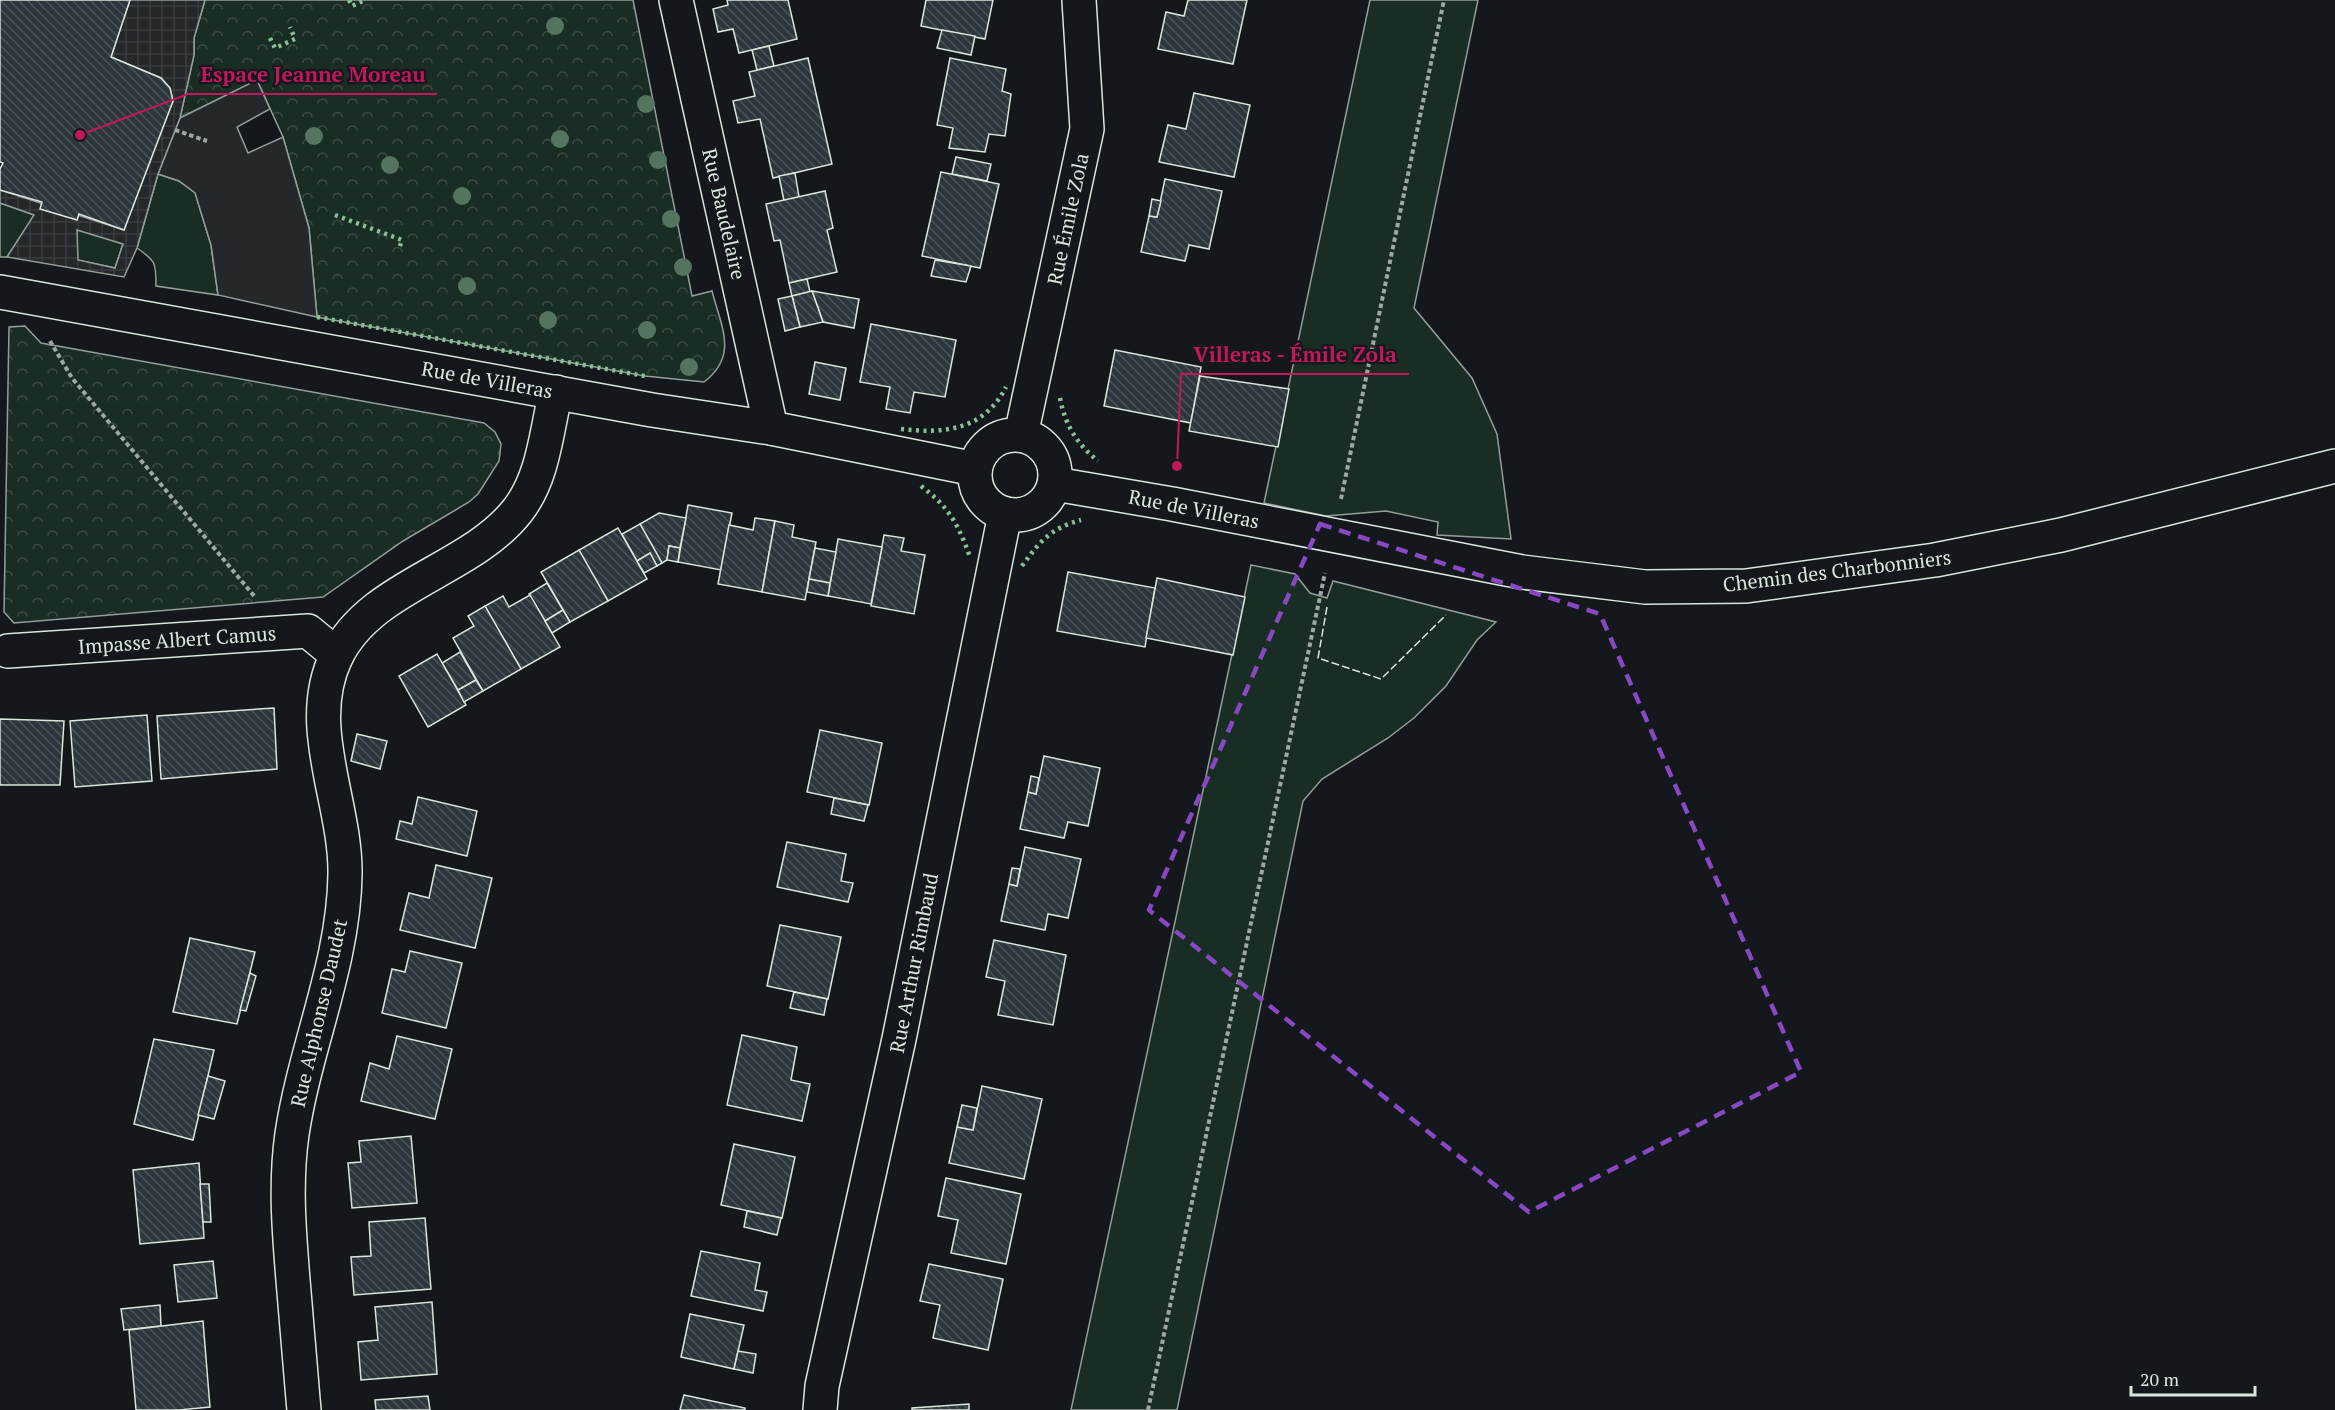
<svg xmlns="http://www.w3.org/2000/svg" width="2335" height="1410" viewBox="0 0 2335 1410" font-family="'PT Serif',serif">
<style>
.grass{fill:#1a2d24;stroke:#939e99;stroke-width:1.5}
.forest{fill:url(#forest-crowns);stroke:#939e99;stroke-width:1.5}
.parking{fill:#24282b;stroke:#939e99;stroke-width:1.5}
.plaza{fill:url(#plaza-grid);stroke:#939e99;stroke-width:1.5;fill-rule:evenodd}
.building{fill:url(#building-back-hatch);stroke:#d8e6dc;stroke-width:1.5}
.lines{fill:none;stroke-linecap:round;stroke-linejoin:round}
.minor-casing{stroke:#d8e6dc;stroke-width:36}
.path{stroke:#9da8a2;stroke-width:4;stroke-dasharray:4.5 3;stroke-linecap:butt}
.minor{stroke:#14181c;stroke-width:33}
.hedge{stroke:#8ac095;stroke-width:4.5;stroke-dasharray:3 4.5;stroke-linecap:butt}
.fence{stroke:#d8e6dc;stroke-width:1.5;stroke-dasharray:8 3;stroke-linecap:butt}
.tree{fill:#55745f}
.marked{fill:none;stroke:#8948c3;stroke-width:4.5;stroke-dasharray:12 8;stroke-linejoin:round}
.labels{text-anchor:middle;stroke-width:4.5;stroke-linejoin:round;paint-order:stroke}
.street-label{font-size:20px;fill:#d8e6dc;stroke:#14181c}
.leader{fill:none;stroke:#c2185b;stroke-width:2}
.callout-dot{fill:#c2185b;stroke:#14181c;stroke-width:2}
.callout-label{font-size:21px;text-anchor:middle;font-weight:bold;fill:#c2185b;stroke:#14181c;stroke-width:4.5;stroke-linejoin:round;paint-order:stroke}
</style>
<defs>
<pattern id="forest-crowns" width="20" height="18" patternUnits="userSpaceOnUse" patternTransform="scale(1.5)"><rect width="20" height="18" fill="#1a2d24"/><path d="M2 6a3 3 0 1 1 6 0M12 15a3 3 0 1 1 6 0" fill="none" stroke="#3b4b43"/></pattern>
<pattern id="plaza-grid" width="8" height="8" patternUnits="userSpaceOnUse" patternTransform="scale(1.5)"><rect width="8" height="8" fill="#24282b"/><path d="M0 4h8M4 0v8" fill="none" stroke="#393d3f"/></pattern>
<pattern id="building-back-hatch" width="6" height="6" patternUnits="userSpaceOnUse" patternTransform="scale(1.5)"><rect width="6" height="6" fill="#2c363c"/><path d="M-1 5l2 2M0 0l6 6M5-1l2 2" fill="none" stroke="#4a5358"/></pattern>
</defs>
<rect width="100%" height="100%" fill="#14181c"/>
<g class="grass">
<polygon points="1370,0 1478,0 1414,308 1472,378 1497,434 1511,539 1437,535 1438,522 1386,511 1326,516 1264,503"/>
<path d="M158,174l21,7 16,11 16,53 7,50 -62,-9c0,-23 0,-25 -19,-38z"/>
<polygon points="0,203 35,215 7,257 0,257"/>
<polygon points="77,229 123,244 115,268 77,260"/>
<polygon points="1251,565 1295,574 1310,593 1327,598 1333,581 1496,622 1477,640 1446,686 1414,718 1388,738 1322,779 1303,801 1177,1410 1071,1410"/>
</g>
<g class="forest">
<path d="M205,0h428l59,296 20,-5c9,36 27,64 -8,91l-59,-6 -328,-59 -8,-89 -26,-91 -26,-57 -77,38 14,-63v-17z"/>
<polygon points="25,326 41,343 484,423 495,432 501,444 499,461 478,494 469,502 403,541 323,597 14,623 4,612 9,327"/>
</g>
<polygon class="parking" points="257,80 270,109 237,127 248,153 283,137 309,228 317,317 218,295 211,245 195,193 179,181 158,174 180,118"/>
<path class="plaza" d="M130,0h75l-11,38v17l-14,63 -22,56 -21,74 -13,29 -117,-20 27,-42 -34,-12v-13l124,40 49,-129 -3,-13 -9,-10 -50,-21zM77,230l46,14 -8,24 -37,-8z"/>
<g class="building">
<polygon points="0,0 130,0 111,57 161,78 170,88 173,101 124,230 79,214 77,220 40,209 42,202 0,190 0,169 3,163 0,162"/>
<polygon points="727,0 788,0 797,39 739,53 733,29 718,32 713,9 728,5"/>
<polygon points="926,0 993,0 985,39 921,26"/>
<polygon points="1188,0 1247,0 1233,64 1158,49 1166,12 1184,16"/>
<polygon points="942,30 975,36 971,55 937,48"/>
<polygon points="769,46 774,66 757,70 752,50"/>
<polygon points="808,58 832,164 773,178 760,119 738,123 733,101 755,96 749,72"/>
<polygon points="950,58 1006,69 1002,91 1011,94 1005,136 989,134 985,152 949,148 953,128 937,125"/>
<polygon points="1194,93 1250,105 1234,177 1159,162 1168,125 1186,129"/>
<polygon points="956,157 991,164 987,181 952,174"/>
<polygon points="941,172 999,184 980,268 922,256"/>
<polygon points="795,173 799,197 784,201 779,176"/>
<polygon points="1165,179 1222,191 1209,249 1189,245 1185,261 1141,252 1149,216 1157,217"/>
<polygon points="825,191 833,228 827,230 837,272 789,283 780,240 774,241 766,204"/>
<polygon points="1152,199 1161,201 1157,217 1149,216"/>
<polygon points="935,260 971,266 966,282 931,276"/>
<polygon points="807,279 810,292 792,296 789,283"/>
<polygon points="812,291 859,299 854,328 823,322"/>
<polygon points="812,291 823,322 800,327 792,296"/>
<polygon points="792,296 800,327 785,331 778,299"/>
<polygon points="871,324 956,340 945,397 914,392 910,413 886,409 890,387 860,382"/>
<polygon points="1115,350 1201,367 1191,423 1104,406"/>
<polygon points="815,362 846,368 840,400 809,394"/>
<polygon points="1200,376 1289,389 1278,447 1189,431"/>
<polygon points="688,505 732,513 721,570 678,562"/>
<polygon points="659,513 686,518 680,548 669,546 667,560 662,563 640,524"/>
<polygon points="755,518 775,521 762,592 718,584 729,525 753,530"/>
<polygon points="775,521 794,525 792,537 816,542 805,600 762,592"/>
<polygon points="640,524 662,563 657,566 650,553 637,561 622,534"/>
<polygon points="618,528 647,579 608,601 579,550"/>
<polygon points="884,535 904,538 901,551 925,555 914,614 871,606"/>
<polygon points="838,539 882,547 871,604 828,596"/>
<polygon points="669,546 680,548 678,562 667,560"/>
<polygon points="815,548 836,552 830,583 809,579"/>
<polygon points="579,550 608,601 570,622 541,572"/>
<polygon points="650,553 657,566 644,573 637,561"/>
<polygon points="1068,572 1155,588 1145,647 1057,631"/>
<polygon points="1157,578 1245,597 1233,655 1146,638"/>
<polygon points="809,579 830,583 828,596 807,592"/>
<polygon points="547,583 563,610 545,621 529,594"/>
<polygon points="530,595 560,647 521,669 485,606 503,596 509,607"/>
<polygon points="485,606 521,669 483,691 453,638 474,626 468,616"/>
<polygon points="563,610 570,622 552,633 545,621"/>
<polygon points="460,652 476,680 458,690 442,663"/>
<polygon points="437,654 466,705 428,727 399,676"/>
<polygon points="476,680 483,691 464,702 458,690"/>
<polygon points="274,708 277,769 161,779 157,716"/>
<polygon points="147,715 152,781 75,787 70,721"/>
<polygon points="0,719 64,721 60,785 0,785"/>
<polygon points="820,730 882,743 869,805 807,792"/>
<polygon points="357,734 387,741 380,769 351,761"/>
<polygon points="1044,756 1100,768 1088,826 1068,822 1064,838 1020,829 1028,792 1036,794"/>
<polygon points="1031,776 1039,778 1036,794 1028,792"/>
<polygon points="418,797 477,811 467,856 396,839 400,821 412,824"/>
<polygon points="834,798 868,805 864,821 831,814"/>
<polygon points="787,842 846,854 841,881 853,883 848,902 777,887"/>
<polygon points="1025,847 1081,859 1068,918 1048,914 1045,930 1001,921 1009,884 1017,886"/>
<polygon points="436,865 492,878 475,948 400,930 409,893 429,898"/>
<polygon points="1012,868 1020,869 1017,886 1009,884"/>
<polygon points="780,925 841,937 828,999 767,986"/>
<polygon points="190,938 255,952 237,1024 173,1012"/>
<polygon points="994,940 1066,955 1053,1025 998,1015 1005,981 986,977"/>
<polygon points="410,951 462,963 446,1028 382,1013 392,969 405,972"/>
<polygon points="250,973 256,976 246,1011 240,1010"/>
<polygon points="794,992 827,999 824,1015 790,1008"/>
<polygon points="742,1035 797,1047 791,1080 810,1084 802,1121 727,1105"/>
<polygon points="397,1036 452,1049 435,1119 361,1101 370,1063 389,1069"/>
<polygon points="154,1039 214,1050 193,1140 134,1124"/>
<polygon points="208,1076 225,1081 214,1119 198,1115"/>
<polygon points="982,1086 1042,1099 1024,1179 949,1163 957,1127 973,1130"/>
<polygon points="962,1105 977,1108 973,1130 957,1127"/>
<polygon points="411,1136 417,1203 352,1208 348,1163 361,1162 359,1141"/>
<polygon points="734,1144 795,1157 782,1218 721,1205"/>
<polygon points="199,1163 204,1238 140,1244 133,1170"/>
<polygon points="946,1178 1021,1194 1006,1264 951,1253 958,1220 938,1216"/>
<polygon points="200,1184 209,1184 211,1222 203,1222"/>
<polygon points="747,1211 781,1218 777,1235 744,1227"/>
<polygon points="425,1218 431,1289 354,1295 351,1257 371,1256 369,1222"/>
<polygon points="701,1251 760,1263 755,1290 767,1292 763,1311 691,1296"/>
<polygon points="213,1261 217,1298 178,1302 174,1265"/>
<polygon points="929,1264 1003,1279 988,1350 933,1338 940,1305 920,1301"/>
<polygon points="432,1302 437,1374 361,1380 358,1342 378,1340 375,1307"/>
<polygon points="160,1305 161,1326 124,1330 121,1309"/>
<polygon points="690,1314 744,1325 734,1369 681,1357"/>
<polygon points="203,1321 210,1407 179,1410 136,1410 129,1330"/>
<polygon points="738,1351 756,1354 753,1373 734,1369"/>
<polygon points="684,1395 745,1408 745,1410 680,1410"/>
<polygon points="428,1396 430,1410 376,1410 375,1400"/>
<polygon points="969,1404 969,1410 912,1410 912,1408"/>
</g>
<g class="lines">
<g class="minor-casing">
<g id="minor">
<polyline points="676,0 771,428"/>
<polyline points="0,292 652,410 771,428 975,469"/>
<circle cx="1015" cy="475" r="40"/>
<polyline points="1021,435 1087,129 1079,0"/>
<polyline points="1055,484 1172,504 1522,572 1645,587 1746,586 1935,560 2061,535 2335,466"/>
<polyline points="8,651 308,631 337,655"/>
<path d="M304,1410c-4,-43 -7,-86 -11,-130 -4,-49 -8,-97 -1,-146 13,-87 52,-171 53,-260 1,-72 -42,-148 -9,-217 34,-72 135,-86 182,-147 26,-34 28,-78 38,-118"/>
<polyline points="820,1410 822,1386 899,1039 1005,514"/>
</g>
</g>
<g class="path">
<polyline points="175,130 207,141"/>
<polyline points="50,341 72,378 255,597"/>
<polyline points="1341,499 1444,0"/>
<polyline points="1148,1410 1325,573"/>
</g>
<use href="#minor" class="minor"/>
<g class="hedge">
<polyline points="349,0 352,6 365,0"/>
<polyline points="270,38 275,48 295,39 290,27"/>
<polyline points="335,215 402,240 399,249"/>
<polyline points="317,317 645,376"/>
<path d="M1060,398c5,27 17,46 38,63"/>
<path d="M901,429c44,5 83,1 105,-42"/>
<path d="M921,486c28,21 37,38 49,71"/>
<path d="M1022,566c18,-25 29,-38 59,-46"/>
</g>
<polyline class="fence" points="1327,607 1318,658 1381,679 1446,615"/>
</g>
<g class="tree">
<circle cx="555" cy="26" r="9"/>
<circle cx="646" cy="104" r="9"/>
<circle cx="314" cy="136" r="9"/>
<circle cx="560" cy="139" r="9"/>
<circle cx="658" cy="160" r="9"/>
<circle cx="390" cy="165" r="9"/>
<circle cx="462" cy="196" r="9"/>
<circle cx="671" cy="219" r="9"/>
<circle cx="683" cy="267" r="9"/>
<circle cx="467" cy="286" r="9"/>
<circle cx="548" cy="320" r="9"/>
<circle cx="647" cy="330" r="9"/>
<circle cx="689" cy="367" r="9"/>
</g>
<path class="marked" d="M1320,524l280,90 201,458 -272,140 -380,-302z"/>
<g class="labels">
<g class="street-label">
<text transform="translate(724 214) rotate(77)" y="7">Rue Baudelaire</text>
<text transform="translate(1068 219) rotate(-78)" y="7">Rue Émile Zola</text>
<text transform="translate(487 380) rotate(10)" y="7">Rue de Villeras</text>
<text transform="translate(1194 509) rotate(11)" y="7">Rue de Villeras</text>
<text transform="translate(1837 571) rotate(-7)" y="7">Chemin des Charbonniers</text>
<text transform="translate(177 640) rotate(-4)" y="7">Impasse Albert Camus</text>
<text transform="translate(914 963) rotate(-79)" y="7">Rue Arthur Rimbaud</text>
<text transform="translate(319 1013) rotate(-77)" y="7">Rue Alphonse Daudet</text>
</g>
</g>
<path class="leader" d="M80 135L188 94H437M1177 466L1181 374H1409"/>
<g class="callout-dot">
<circle cx="80" cy="135" r="6"/>
<circle cx="1177" cy="466" r="6"/>
</g>
<g class="callout-label">
<text x="313" y="82">Espace Jeanne Moreau</text>
<text x="1295" y="362">Villeras - Émile Zola</text>
</g>
<path d="M2131 1386v9h124v-9" fill="none" stroke="#d8e6dc" stroke-width="3"/>
<text x="2140" y="1386" font-size="18" fill="#d8e6dc" stroke="#14181c" stroke-width="4.5" paint-order="stroke">20 m</text>
</svg>
